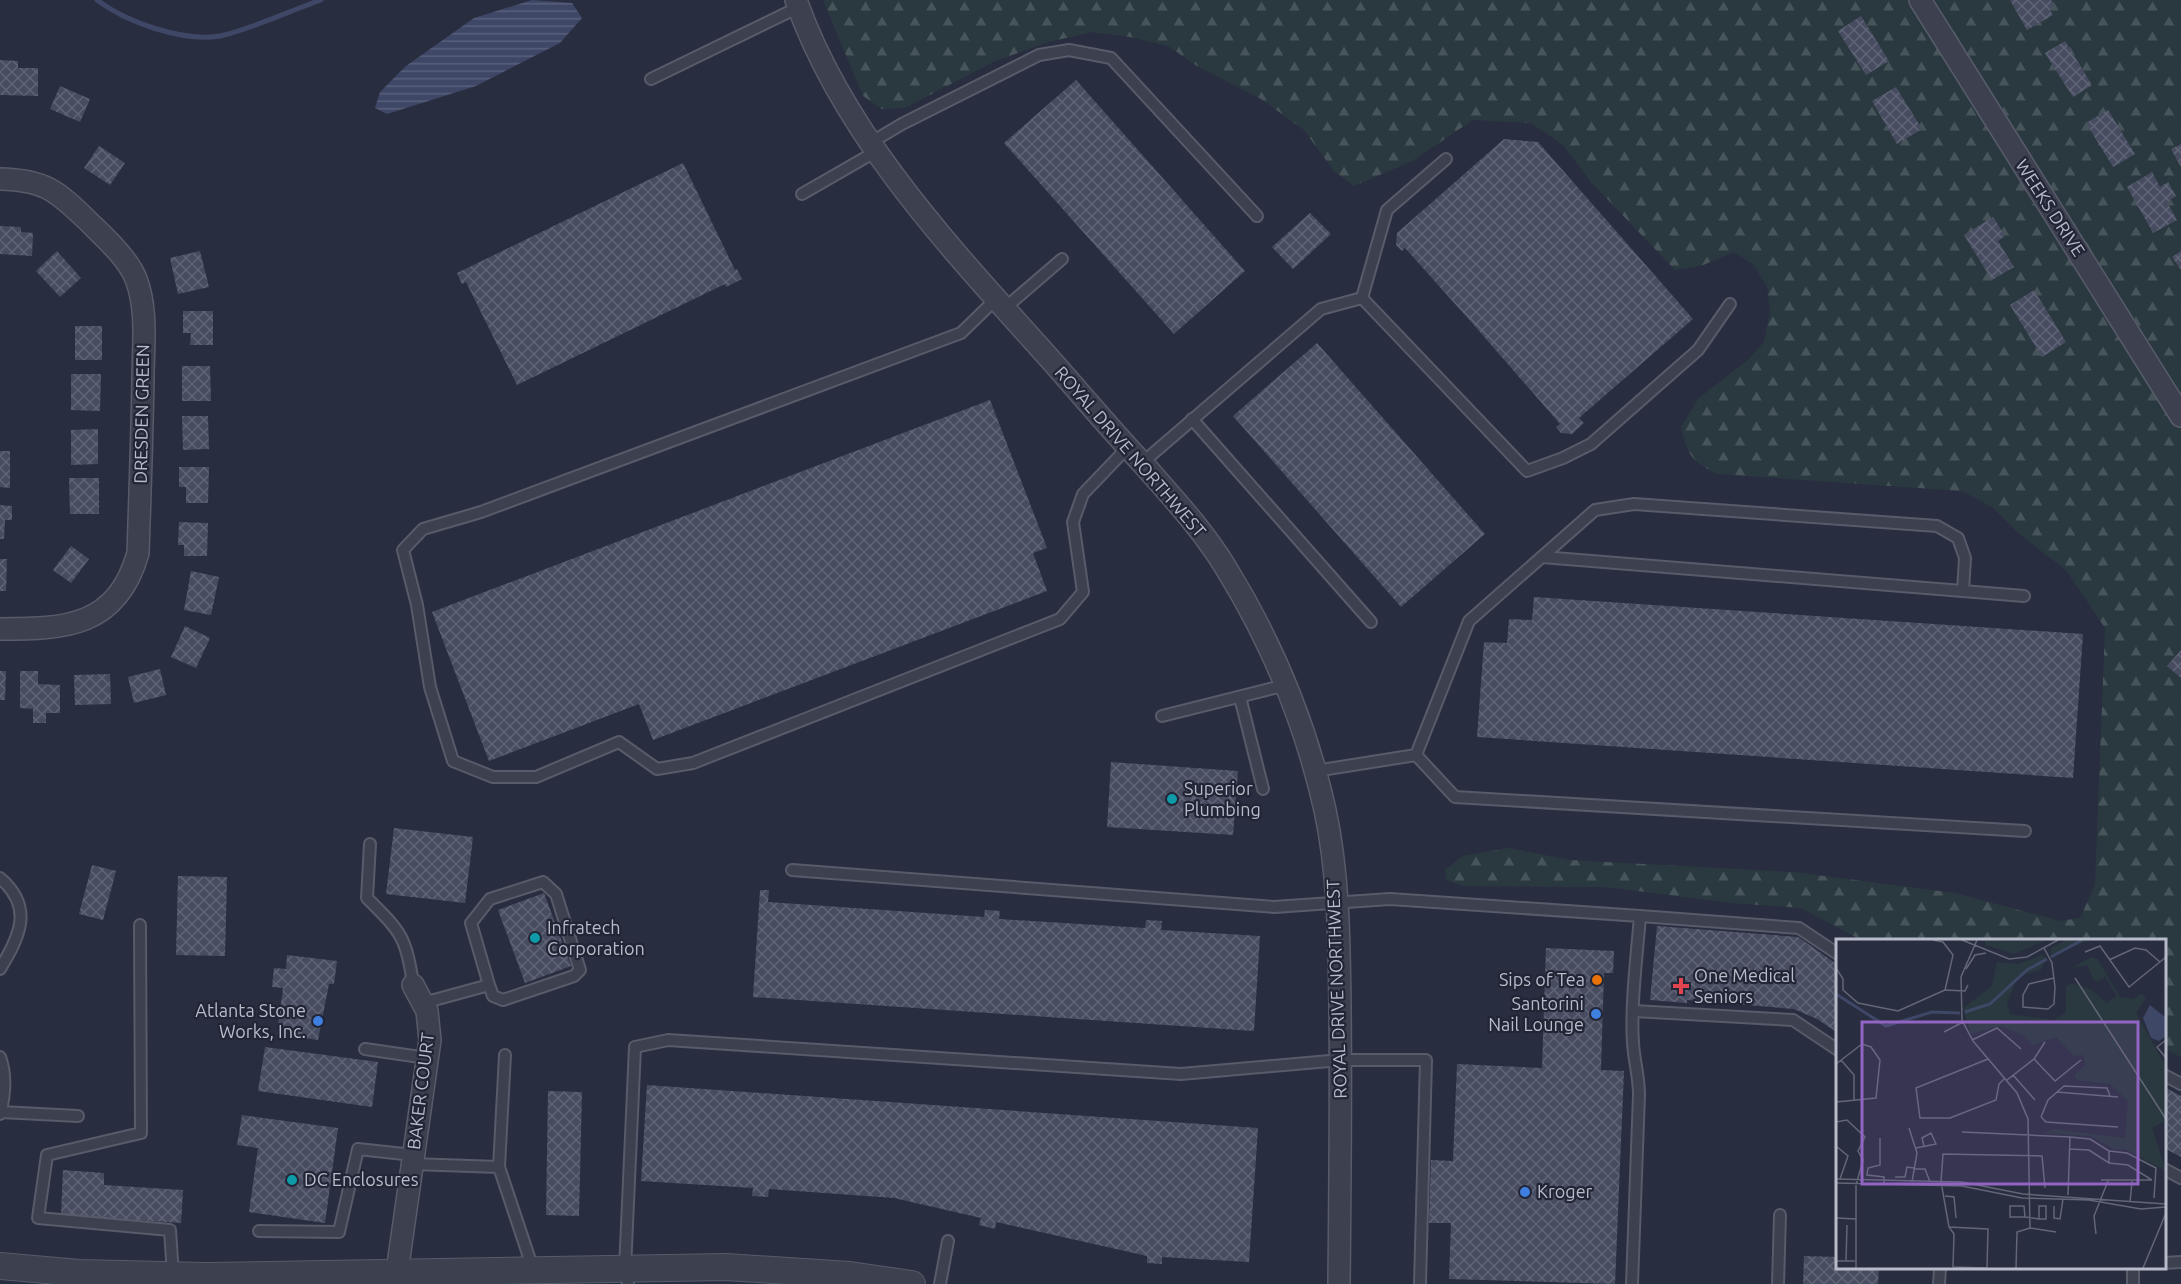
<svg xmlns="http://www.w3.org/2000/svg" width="2181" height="1284" viewBox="0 0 2181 1284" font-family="Ubuntu,sans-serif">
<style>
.forest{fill:url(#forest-firs)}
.water{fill:url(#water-rules)}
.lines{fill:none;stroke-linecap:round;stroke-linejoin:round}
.stream{stroke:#3f4767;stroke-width:5}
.building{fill:url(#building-cross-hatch)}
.service-casing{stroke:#575b6a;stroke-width:14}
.minor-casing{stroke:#575b6a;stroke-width:24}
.tertiary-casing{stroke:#575b6a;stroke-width:28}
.service{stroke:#3c404f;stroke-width:10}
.minor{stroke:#3c404f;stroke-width:21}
.tertiary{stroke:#3c404f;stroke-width:26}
.culture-dot{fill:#0f9aa8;stroke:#212535;stroke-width:2}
.food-dot{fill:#e8710a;stroke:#212535;stroke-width:2}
.health-dot{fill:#e0444e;stroke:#212535;stroke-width:2}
.shop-dot{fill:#3f7fe0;stroke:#212535;stroke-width:2}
.labels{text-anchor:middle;stroke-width:4.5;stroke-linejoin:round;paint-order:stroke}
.street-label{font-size:18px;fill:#b8bbca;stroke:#212535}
.poi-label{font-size:18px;fill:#b8bbca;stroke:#212535;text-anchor:start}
.inset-river{fill:none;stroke:#3f4767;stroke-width:3}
.inset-road{fill:none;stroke:#626677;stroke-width:1.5}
.view{fill:#9365c3;fill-opacity:0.15;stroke:#9365c3;stroke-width:3}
.inset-edge{fill:none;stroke:#b8bbca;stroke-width:3}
</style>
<defs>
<pattern id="forest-firs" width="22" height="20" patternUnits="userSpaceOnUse" patternTransform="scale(1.5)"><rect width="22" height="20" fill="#2a3940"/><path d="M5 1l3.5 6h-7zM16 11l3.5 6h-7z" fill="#47545a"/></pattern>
<pattern id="water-rules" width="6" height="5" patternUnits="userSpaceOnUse" patternTransform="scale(1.5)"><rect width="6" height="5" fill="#3f4767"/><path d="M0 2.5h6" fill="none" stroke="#59607b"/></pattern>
<pattern id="building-cross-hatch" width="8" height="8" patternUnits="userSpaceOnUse" patternTransform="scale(1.5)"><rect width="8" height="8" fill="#474c61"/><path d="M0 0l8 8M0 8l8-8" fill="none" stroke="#5f6476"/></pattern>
</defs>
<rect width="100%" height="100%" fill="#282d3f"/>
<path class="forest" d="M823,0h1358v1057l-16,-8 -1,-109h-303l-60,-32 -70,-5 -125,-16 -143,-1 -17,-6 -1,-10 18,-14 45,-8 62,12 224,12 161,21 105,28 20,-3 15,-33 10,-257 -39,-58 -49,-38 -25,-25 -30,-16 -244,-17c-26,-12 -31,-19 -37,-47l18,-29 50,-39 15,-17 6,-31 -3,-25 -14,-22 -19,-12 -33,14 -26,4 -84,-88 -28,-37 -32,-22 -58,-3 -61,41 -58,25 -20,-15 -30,-41 -43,-31 -64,-33 -29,-20 -38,-9 -37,-5 -45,10 -55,20 -88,46 -23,1 -19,-13z"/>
<polygon class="water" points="532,0 572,3 582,18 560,43 476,86 387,114 375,108 380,92 406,66 474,18"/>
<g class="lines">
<path class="stream" d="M97,0c29,22 85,42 123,36 29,-6 72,-26 101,-36"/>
</g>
<g class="building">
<polygon points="2010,0 2051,0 2055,6 2049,9 2053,15 2027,30"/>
<polygon points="1861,16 1889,61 1866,75 1838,31"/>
<polygon points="2065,41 2092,85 2073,97 2045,53"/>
<polygon points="0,60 18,61 18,68 38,68 38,96 0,95"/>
<polygon points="1076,80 1245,271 1174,334 1004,143"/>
<polygon points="60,86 90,99 80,122 50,109"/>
<polygon points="1896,87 1922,129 1897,144 1872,101"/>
<polygon points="2108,110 2135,154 2113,167 2086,123"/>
<polygon points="1504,139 1538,142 1693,319 1579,418 1584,423 1572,434 1561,433 1556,427 1560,424 1473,324 1405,248 1402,251 1396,245 1397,233"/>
<polygon points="2181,144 2181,167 2171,149"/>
<polygon points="99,146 125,163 110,185 84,168"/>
<polygon points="683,163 735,270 737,269 742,279 726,287 725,284 517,385 466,282 462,284 457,273"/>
<polygon points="2152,172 2160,187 2168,182 2176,196 2167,202 2177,220 2153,233 2127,187"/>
<polygon points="1310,213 1331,234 1293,269 1272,247"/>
<polygon points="1993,217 2005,236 1998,241 2014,267 1992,280 1964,235"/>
<polygon points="0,226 21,227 21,232 33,233 32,256 0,254"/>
<polygon points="57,251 81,278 60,297 36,271"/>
<polygon points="200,251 209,287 178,294 170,258"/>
<polygon points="2181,251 2181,270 2172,257"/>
<polygon points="2034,290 2066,342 2042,357 2010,305"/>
<polygon points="183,311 213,311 213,345 190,345 191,333 183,333"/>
<rect x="75" y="326" width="27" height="34"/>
<polygon points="1317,343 1485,534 1401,607 1233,416"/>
<polygon points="182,366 210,366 211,401 182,401"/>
<polygon points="71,374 101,374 100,411 71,410"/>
<polygon points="990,400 1047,548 1033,553 1047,591 653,740 639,704 489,761 432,612"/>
<polygon points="182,416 208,416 209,449 183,450"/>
<polygon points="98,429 98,464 71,465 71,430"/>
<polygon points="0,451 10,451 10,488 0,487"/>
<polygon points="179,467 209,467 208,503 186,503 186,487 179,487"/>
<polygon points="69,478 99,478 99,514 70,514"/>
<polygon points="0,505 12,506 12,520 5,520 4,539 0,539"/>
<polygon points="179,522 208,523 207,556 184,556 184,545 178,545"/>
<polygon points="71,546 89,559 71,583 53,570"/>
<polygon points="0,559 7,559 6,591 0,591"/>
<polygon points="191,571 219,577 211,615 184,610"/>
<polygon points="1534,597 2083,634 2073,778 1477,737 1484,642 1507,643 1509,619 1532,620"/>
<polygon points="185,626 210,638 196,668 171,657"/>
<polygon points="2181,650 2181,678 2167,666"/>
<polygon points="160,669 166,695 134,703 128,677"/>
<polygon points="0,671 6,671 5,700 0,700"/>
<polygon points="20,671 38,671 38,684 60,685 60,713 46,713 46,723 33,723 33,709 20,708"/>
<polygon points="110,674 111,704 75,705 74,675"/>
<polygon points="1111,762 1238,771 1233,835 1107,827"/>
<polygon points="394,828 473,837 465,903 386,894"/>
<polygon points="92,865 116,871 103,920 79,914"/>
<polygon points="178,876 227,877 225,956 176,955"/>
<polygon points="760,890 769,890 768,902 984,917 985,910 1000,911 999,919 1145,928 1146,920 1162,921 1161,930 1260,936 1254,1031 753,997"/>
<polygon points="544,893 571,966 525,983 498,910"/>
<polygon points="1657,926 1798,937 1838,965 1838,1033 1817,1019 1794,1009 1687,1000 1687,1003 1650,1000"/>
<polygon points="1546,948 1614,951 1613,973 1604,973 1601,1070 1624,1071 1615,1284 1449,1279 1451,1223 1429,1223 1431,1160 1453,1161 1457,1064 1542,1068"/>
<polygon points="287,955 337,961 334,984 329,984 318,1040 277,1034 283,988 272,987 274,968 286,969"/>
<polygon points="265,1047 378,1062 372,1107 258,1091"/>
<polygon points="647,1085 1258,1128 1249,1262 1162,1257 1162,1264 1147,1263 1147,1256 996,1222 995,1229 979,1225 981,1218 894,1198 769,1189 768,1197 752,1196 753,1188 641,1181"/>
<polygon points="2164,1087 2181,1096 2181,1157 2164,1148"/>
<polygon points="548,1091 582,1092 579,1216 546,1215"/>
<polygon points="242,1115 338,1128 325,1223 249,1212 258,1148 237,1145"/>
<polygon points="63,1170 104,1173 104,1185 183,1190 181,1223 61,1215"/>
<polygon points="1804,1256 1838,1257 1838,1268 1879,1268 1878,1284 1803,1284"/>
</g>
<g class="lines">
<g class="service-casing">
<g id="service">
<polyline points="651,79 799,7"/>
<polyline points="870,143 902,124 1039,55 1069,50 1111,58 1257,216"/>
<polyline points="802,194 875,152"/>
<polyline points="1362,298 1387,210 1446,159"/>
<polyline points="996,299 961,333 481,512 423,529 403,550 417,605 430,687 453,761 493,777 536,777 619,742 657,769 693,763 1060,619 1083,592 1073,522 1083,494 1128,447"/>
<polyline points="1005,308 1062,259"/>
<polyline points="1192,419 1371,622"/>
<polyline points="1142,463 1321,309 1362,298 1527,471 1563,458 1591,444 1698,350 1730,304"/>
<polyline points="1542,557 2024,596"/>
<polyline points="1240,697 1263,789"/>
<polyline points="1162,716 1286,685"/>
<polyline points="1416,755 1469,621 1595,510 1634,504 1937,526 1958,538 1965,558 1963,591"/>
<polyline points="1416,755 1455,797 2025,831"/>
<polyline points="1315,771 1416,755"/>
<path d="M370,844l-3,54c33,33 40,39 46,87"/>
<path d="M792,870l482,37 116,-8 250,17c-3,39 -11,100 -6,137 2,15 5,27 5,42l-7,189"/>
<path d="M0,878c34,29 20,58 0,91"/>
<polyline points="1640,916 1799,928 1838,954"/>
<polyline points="140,925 141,1133 47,1155 38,1218 170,1230 173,1275"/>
<polyline points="423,1003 489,985 493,996 503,1000 574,976 580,970 556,894 543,882 490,899 471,923 489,985"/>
<polyline points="1634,1011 1793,1020 1838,1050"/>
<polyline points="365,1049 427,1058"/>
<path d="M0,1057c7,19 5,38 0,57"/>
<polyline points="2164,1075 2181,1084"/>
<polyline points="1,1112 78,1116"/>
<polyline points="412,1164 499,1167 533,1269"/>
<polyline points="499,1167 505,1055"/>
<polyline points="2164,1169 2181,1178"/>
<polyline points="259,1231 339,1232 358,1149 413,1155"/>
<polyline points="2164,1263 2181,1262"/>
<polyline points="2133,1268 2133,1284"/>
<polyline points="628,1284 625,1269 635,1047 668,1040 1181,1074 1341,1060 1426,1060 1420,1284"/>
<polyline points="940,1284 948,1241"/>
<polyline points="1778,1284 1780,1215"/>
<polyline points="1939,1284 1940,1268"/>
</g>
</g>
<g class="minor-casing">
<g id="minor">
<path d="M796,0c49,140 164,258 261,367 29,33 57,66 87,98 29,33 59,65 82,103 45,73 80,157 99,242 14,65 14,131 15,196 1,93 0,185 -1,278"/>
<polyline points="1920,0 2181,416"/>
<path d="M0,179c44,1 56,11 87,41 16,16 41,38 49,59 12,31 7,68 7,100 -1,58 -3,116 -5,174 -21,74 -72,76 -138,76"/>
<polyline points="397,1272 430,1040 427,1011 413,985"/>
</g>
</g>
<g class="tertiary-casing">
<polyline id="tertiary" points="0,1266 79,1273 206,1276 726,1267 850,1275 912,1284"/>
</g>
<use href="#service" class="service"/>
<use href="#minor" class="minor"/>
<use href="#tertiary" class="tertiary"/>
</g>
<g class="culture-dot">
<circle cx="1172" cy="799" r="6"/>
<circle cx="535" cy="938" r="6"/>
<circle cx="292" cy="1180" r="6"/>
</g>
<circle class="food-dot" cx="1597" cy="980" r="6"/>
<path class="health-dot" d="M1678 977h6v6h6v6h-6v6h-6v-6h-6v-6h6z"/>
<g class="shop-dot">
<circle cx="1596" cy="1014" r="6"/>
<circle cx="318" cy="1021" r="6"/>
<circle cx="1525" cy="1192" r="6"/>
</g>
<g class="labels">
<g class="street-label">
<text transform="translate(2050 208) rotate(57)" y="6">WEEKS DRIVE</text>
<text transform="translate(142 414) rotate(-89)" y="6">DRESDEN GREEN</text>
<text transform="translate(1130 452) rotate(49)" y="6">ROYAL DRIVE NORTHWEST</text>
<text transform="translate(1337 989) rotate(-92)" y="6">ROYAL DRIVE NORTHWEST</text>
<text transform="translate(421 1091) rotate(-83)" y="6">BAKER COURT</text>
</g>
<g class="poi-label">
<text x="1184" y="795">Superior<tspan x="1184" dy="21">Plumbing</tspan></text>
<text x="547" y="934">Infratech<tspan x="547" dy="21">Corporation</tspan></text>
<text x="1694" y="982">One Medical<tspan x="1694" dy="21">Seniors</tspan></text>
<text x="1585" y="986" text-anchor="end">Sips of Tea</text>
<text x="1584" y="1010" text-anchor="end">Santorini<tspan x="1584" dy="21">Nail Lounge</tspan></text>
<text x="306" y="1017" text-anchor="end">Atlanta Stone<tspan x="306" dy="21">Works, Inc.</tspan></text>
<text x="304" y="1186">DC Enclosures</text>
<text x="1537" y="1198">Kroger</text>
</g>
</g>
<g transform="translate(1836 939)">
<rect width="330" height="330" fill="#282d3f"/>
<path d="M148,1l28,1 35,-1 -33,14 -28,-9zM230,1h23l-38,17v-9zM206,16l4,3 -5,12 -23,6 -11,27 3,11 45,6 11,-8v-25l5,-4 21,7 14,13 11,-7 -12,-19 -9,5 -3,-4 -6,-13 -15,3 19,-11 7,3 22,37 13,2 9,-6 4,5 -10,15 30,54v53l-14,8 14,43 -39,-21 -13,-1 -24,-13 -45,-3 8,-4 72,9 3,-37 -18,-17 -33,-4 -2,-5 10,-10 -1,-10 -10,1 -18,-19 -23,8 -11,-11 -22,-8 -29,8 -8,-26 29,-22 5,-24 21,2z" fill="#2a3940"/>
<path d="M314,66l16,13v18l-7,5 -8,-3 -8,-20z" fill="#3f4767"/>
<path class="inset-river" d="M215,18l31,-17M0,55l50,32 46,-14 28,1M129,73l25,-8 37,-34 20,-11"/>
<path class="inset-road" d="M97,1l10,2 10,13 -8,35 20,1 3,-6M126,1l47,19 18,-2 31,-17M141,1l-16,37 1,43 11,21 44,52 11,26 2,109 26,4M208,9l8,15 3,24 -1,17 -6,5 -25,-2v-12l6,-11 25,-6M249,13l15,-6 29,41 37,-30M273,21l26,-12 11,2 14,12M0,29l7,11v11l15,13 40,8 47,-21M130,30l9,-14 11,-2M239,39l91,141M108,93l19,-10M136,101l25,-12 24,21M330,101l-9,7 9,11M152,120l-72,29 4,30h30l46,-18 3,-16 6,-6M198,120l11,-17M5,121l13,15v25M0,125l26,-20 9,3 9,13 -4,38 -40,4M177,136l22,25M171,141l27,-21 21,22 26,-21M221,153l61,5M205,178l7,-17 16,-14 43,2 3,8M205,178l5,5 72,5M0,183l11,-2 18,17 -7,14 5,9 -7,25v83M73,189l8,25 -5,29M126,193l108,5 -2,58M234,198l20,2 19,12v12M44,199v27l-12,3 -1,7 17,2v6M0,207l12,10 -8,23M80,209l20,-4 -5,-11 -9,5 2,8M233,210l20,1 20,13 19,2 24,15M273,212l18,2 29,15 -2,30M78,230h11l5,13M59,238h10l2,-10 7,1M0,240l126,3 61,12 143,10M265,241h51M0,244l126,3 60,12 67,2 52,9 25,-2M109,257l9,1 2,21M294,264l2,-22M218,267v12l6,1 3,-20M189,278l-1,-11h-14v11h15l14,2h7v-13h-7v13M0,279l20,1M113,288l39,2 -1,39 -34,-1 1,-33 -5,-7 -8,-45 2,-28 99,2 3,32M260,295l-2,-18 14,-35M0,322h19M10,322l1,-36M180,329l1,-36 13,-4M307,329l23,-55"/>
<path class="view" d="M26,83h276v162h-276z"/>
<rect width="330" height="330" class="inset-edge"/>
</g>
</svg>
